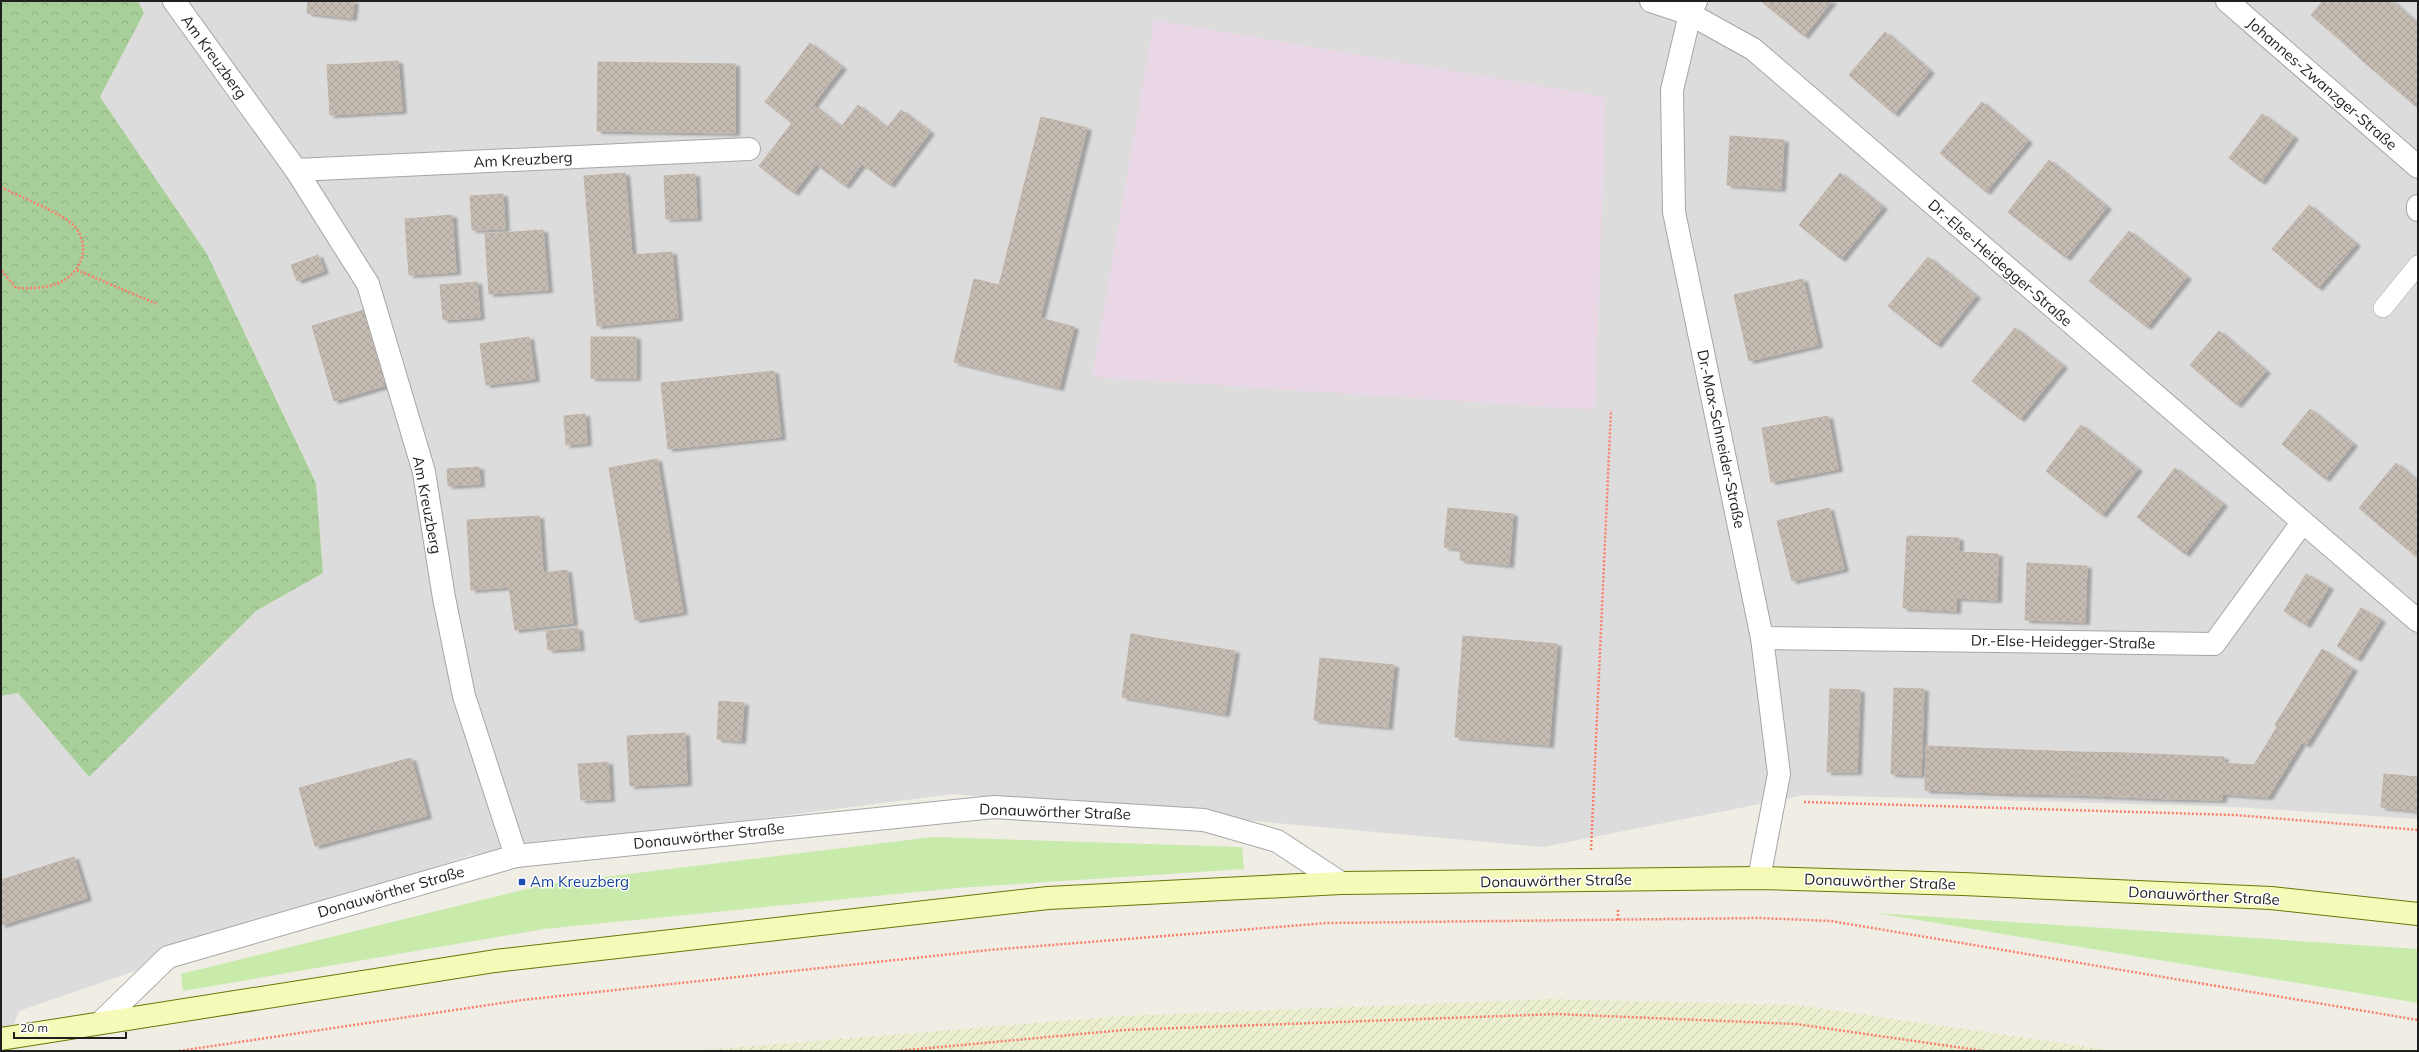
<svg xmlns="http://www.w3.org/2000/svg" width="2419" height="1052" viewBox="0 0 2419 1052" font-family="Mulish,sans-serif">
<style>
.residential{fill:#dddcdc}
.industrial{fill:#e9d7e5}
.farmland{fill:url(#farmland-furrows)}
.grass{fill:#c8eaab}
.forest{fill:url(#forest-crowns)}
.building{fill:url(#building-cross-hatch);stroke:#c2b4a7;filter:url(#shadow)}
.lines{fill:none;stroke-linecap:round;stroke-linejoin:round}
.service-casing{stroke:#a6a6a6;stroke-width:20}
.minor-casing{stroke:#a6a6a6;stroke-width:24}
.secondary-casing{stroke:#687804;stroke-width:24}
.path{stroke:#fb7e6b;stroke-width:2.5;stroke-dasharray:2 2;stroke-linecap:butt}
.service{stroke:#fff;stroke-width:19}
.minor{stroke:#fff;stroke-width:22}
.secondary{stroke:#f5fab9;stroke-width:22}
.transit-dot{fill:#1a4fb4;stroke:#fff;stroke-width:1.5}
.labels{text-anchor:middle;stroke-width:3;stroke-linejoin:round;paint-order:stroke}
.street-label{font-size:15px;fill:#1f1f1f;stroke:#fff}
.transit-label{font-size:15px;fill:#164399;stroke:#fff;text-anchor:start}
</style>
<defs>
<pattern id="farmland-furrows" width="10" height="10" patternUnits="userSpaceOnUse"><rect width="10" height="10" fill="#ebefd0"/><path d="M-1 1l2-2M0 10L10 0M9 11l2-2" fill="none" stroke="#c9ccb2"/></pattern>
<pattern id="forest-crowns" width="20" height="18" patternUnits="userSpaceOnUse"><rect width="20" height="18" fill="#a8cf9a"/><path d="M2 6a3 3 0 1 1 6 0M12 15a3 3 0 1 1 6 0" fill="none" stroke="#90b184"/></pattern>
<pattern id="building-cross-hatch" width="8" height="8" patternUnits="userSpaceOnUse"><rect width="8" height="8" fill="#c5bcb4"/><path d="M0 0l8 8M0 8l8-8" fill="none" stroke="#a9a19a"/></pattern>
<filter id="shadow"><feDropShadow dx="4.5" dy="2.5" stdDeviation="1" flood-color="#0004"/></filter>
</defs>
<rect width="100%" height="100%" fill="#f0ede5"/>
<polygon class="residential" points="138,1 2418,1 2418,819 2238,807 1805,795 1543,847 954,794 471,855 19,1011 4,1051 1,1051 1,696 18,693 89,777 256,611 323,573 316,482 207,254 100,97 144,13"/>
<polygon class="industrial" points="1154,20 1606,97 1595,410 1092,377"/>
<polygon class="farmland" points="1552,999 1797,1005 2117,1051 691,1051 1121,1016"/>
<g class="grass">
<polygon points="933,837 1242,847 1244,869 957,888 544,929 183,991 181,974 547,884"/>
<polygon points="1876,913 2418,949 2418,1003"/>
</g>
<polygon class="forest" points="1,1 138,1 144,13 100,97 207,254 316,483 323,573 256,611 89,777 18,693 1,696"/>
<g class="building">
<polygon points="308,1 354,1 352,18 307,13"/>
<polygon points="1761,1 1832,1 1804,36"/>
<polygon points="2323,1 2370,1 2338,38 2311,15"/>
<polygon points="2370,1 2392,1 2406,14 2364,62 2338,38"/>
<polygon points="2406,14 2418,24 2418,54 2391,85 2364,62"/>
<polygon points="1885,32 1930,71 1894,114 1849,75"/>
<polygon points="810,43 842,67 813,105 841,127 858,105 887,128 901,110 930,132 890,185 862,164 845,186 816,164 794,193 759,166 792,123 765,102"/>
<polygon points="2418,54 2418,108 2391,85"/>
<polygon points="398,61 402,111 330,115 327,65"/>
<polygon points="598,62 735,64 735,133 597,131"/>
<polygon points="1982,102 2028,141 1986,192 1940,153"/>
<polygon points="2262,114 2294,137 2261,182 2229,158"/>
<polygon points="1041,117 1087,128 1040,318 1074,327 1059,388 954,362 974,279 999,285"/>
<polygon points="1730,136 1784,140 1781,189 1727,185"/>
<polygon points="2049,160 2107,207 2066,258 2008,212"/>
<polygon points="625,173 632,255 672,252 678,318 597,326 584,176"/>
<polygon points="1840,173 1883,207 1841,259 1799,225"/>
<polygon points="695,174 697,218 666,219 664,176"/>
<polygon points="503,194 505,229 472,230 470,196"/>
<polygon points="2309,205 2356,244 2318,288 2272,249"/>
<polygon points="452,215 456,272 409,275 405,219"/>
<polygon points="543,230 548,290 489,294 485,234"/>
<polygon points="2129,231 2187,277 2147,327 2089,281"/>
<polygon points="318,255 324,271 297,281 291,265"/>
<polygon points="1928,257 1976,296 1937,345 1888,306"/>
<polygon points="1803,279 1818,345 1749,361 1734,295"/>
<polygon points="477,282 480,317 443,320 440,285"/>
<polygon points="364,310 387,385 334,401 312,326"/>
<polygon points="2015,328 2063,366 2020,419 1972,381"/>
<polygon points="2219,331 2266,371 2237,405 2190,365"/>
<polygon points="529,337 535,379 486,385 480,344"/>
<rect x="591" y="337" width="45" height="41"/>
<polygon points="774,371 781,437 668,449 661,383"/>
<polygon points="2310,409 2353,444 2325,479 2282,444"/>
<polygon points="585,414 587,443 566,445 564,416"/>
<polygon points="1828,416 1838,469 1771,482 1762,428"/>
<polygon points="2081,425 2138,469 2102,515 2046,471"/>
<polygon points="657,459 683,612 635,620 609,468"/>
<polygon points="2396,463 2418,482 2418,558 2359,508"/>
<polygon points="479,467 480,484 448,486 447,469"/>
<polygon points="2175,468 2223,504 2185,554 2137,517"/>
<polygon points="1448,508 1513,514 1509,565 1460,560 1461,549 1444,547"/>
<polygon points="1829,508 1844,569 1792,581 1777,521"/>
<polygon points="539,516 543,573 567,570 573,623 515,630 509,587 471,590 467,520"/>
<polygon points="1907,536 1959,538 1956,611 1903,608"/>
<polygon points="1959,552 1998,554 1997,600 1957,598"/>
<polygon points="2027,563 2087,566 2085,622 2025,620"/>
<polygon points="2306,574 2329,587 2306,625 2284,611"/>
<polygon points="2361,608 2381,620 2357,659 2337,646"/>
<polygon points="578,628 580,648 548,650 546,631"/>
<polygon points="1131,634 1235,651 1225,714 1122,697"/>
<polygon points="1463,636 1557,644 1549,745 1455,737"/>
<polygon points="2322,649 2353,669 2330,707 2298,688"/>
<polygon points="1320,658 1394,665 1388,727 1314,720"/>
<polygon points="1894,688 1924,689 1921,775 1891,774"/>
<polygon points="2298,688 2330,707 2306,745 2275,725"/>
<polygon points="1830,689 1860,690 1857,772 1827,772"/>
<polygon points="719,701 744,703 741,741 717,739"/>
<polygon points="2277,727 2302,742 2268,797 2222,794 2223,763 2254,765"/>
<polygon points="685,733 687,783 630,786 627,736"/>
<polygon points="1926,746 1977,748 1975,792 1925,790"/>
<polygon points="1977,748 2026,750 2025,794 1975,792"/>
<polygon points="2026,750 2077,752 2075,795 2025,794"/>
<polygon points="2077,752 2126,753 2124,797 2075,795"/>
<polygon points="2126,753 2174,755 2173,799 2124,797"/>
<polygon points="2174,755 2224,757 2222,800 2173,799"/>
<polygon points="411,758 427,816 315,846 299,788"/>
<polygon points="608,762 610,799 581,800 578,764"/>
<polygon points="2384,774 2418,777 2418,811 2381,807"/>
<polygon points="74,857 87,898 1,925 1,880"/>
</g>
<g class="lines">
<g class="service-casing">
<polyline id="service" points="2383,308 2418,265"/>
</g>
<g class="minor-casing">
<g id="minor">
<polyline points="174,1 296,170 368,284 424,472 444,598 464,696 516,856"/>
<polyline points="1651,1 1690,14 1753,49 2418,621"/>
<polyline points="1696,1 1690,14 1672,90 1674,212 1762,638 1779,774 1759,878"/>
<polyline points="2227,1 2418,167"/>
<polyline points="296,170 749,149"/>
<polyline points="2418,206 2418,210"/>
<polyline points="1762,638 2214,644 2302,523"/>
<polyline points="101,1022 168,957 516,856 994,807 1204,820 1277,841 1341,883"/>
</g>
</g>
<g class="secondary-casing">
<polyline id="secondary" points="1,1039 495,961 1048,898 1341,883 1759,878 1963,884 2271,898 2418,914"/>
</g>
<g class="path">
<path d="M1,187c16,9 65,27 75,41 6,8 9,20 6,29 -10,30 -38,32 -66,31l-15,-18"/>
<polyline points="77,270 157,304"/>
<polyline points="1804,802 2235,815 2418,830"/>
<polyline points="1591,850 1611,410"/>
<polyline points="1618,910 1618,920"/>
<polyline points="179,1051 522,1000 989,950 1327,923 1760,918 1831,921 2418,1020"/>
<polyline points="897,1051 1124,1030 1556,1014 1796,1024 1984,1051"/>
</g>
<use href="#service" class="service"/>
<use href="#minor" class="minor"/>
<use href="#secondary" class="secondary"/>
</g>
<rect class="transit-dot" x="518" y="878" width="8" height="8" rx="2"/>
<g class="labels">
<g class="street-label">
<text transform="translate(214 57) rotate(54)" y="5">Am Kreuzberg</text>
<text transform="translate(2322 84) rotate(41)" y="5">Johannes-Zwanzger-Straße</text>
<text transform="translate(523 160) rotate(-3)" y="5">Am Kreuzberg</text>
<text transform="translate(2000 263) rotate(41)" y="5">Dr.-Else-Heidegger-Straße</text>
<text transform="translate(1721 439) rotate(78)" y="5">Dr.-Max-Schneider-Straße</text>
<text transform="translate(427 505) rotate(79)" y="5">Am Kreuzberg</text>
<text transform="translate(2063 642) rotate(1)" y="5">Dr.-Else-Heidegger-Straße</text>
<text transform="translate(1055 812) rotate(2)" y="5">Donauwörther Straße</text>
<text transform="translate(709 836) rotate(-6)" y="5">Donauwörther Straße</text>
<text transform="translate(1556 881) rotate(-1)" y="5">Donauwörther Straße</text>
<text transform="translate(1880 882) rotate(2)" y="5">Donauwörther Straße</text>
<text transform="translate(391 892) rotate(-16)" y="5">Donauwörther Straße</text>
<text transform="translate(2204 896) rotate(3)" y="5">Donauwörther Straße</text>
</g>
<g class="transit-label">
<text x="530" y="887">Am Kreuzberg</text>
</g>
</g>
<rect width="2419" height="1052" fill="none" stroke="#1f1f1f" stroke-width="4"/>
<path d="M14 1032v6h112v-6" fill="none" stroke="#1f1f1f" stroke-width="2"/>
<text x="20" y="1032" font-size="12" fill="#1f1f1f" stroke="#ffffff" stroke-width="3" paint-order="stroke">20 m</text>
</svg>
